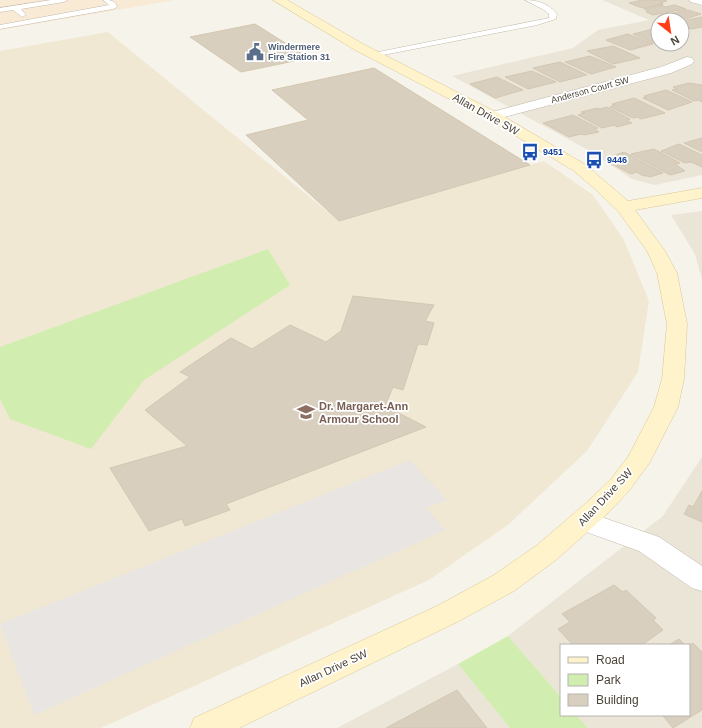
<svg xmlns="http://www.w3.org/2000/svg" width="702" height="728" viewBox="0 0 702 728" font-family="Arial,sans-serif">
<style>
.residential{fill:#ebe5d8;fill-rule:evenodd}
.commercial{fill:#f9ead5}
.education{fill:#f0e8d3}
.green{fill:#d1edb0}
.parking{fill:#e8e5e2}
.building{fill:#d9cfbf;stroke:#d4c7b1}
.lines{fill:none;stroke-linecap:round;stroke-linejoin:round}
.lane-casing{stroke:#c3bbac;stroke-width:1}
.street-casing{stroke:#c3bbac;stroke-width:1}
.secondary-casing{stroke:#dac897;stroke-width:1}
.lane{fill:#fff;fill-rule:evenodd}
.street{fill:#fff;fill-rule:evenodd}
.secondary{fill:#fff3cb;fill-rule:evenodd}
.labels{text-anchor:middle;stroke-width:3.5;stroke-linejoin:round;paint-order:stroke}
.far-service-label{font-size:9px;font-weight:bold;fill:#4e5e75;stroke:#fff;text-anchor:start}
.far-street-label{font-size:9px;fill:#4b4437;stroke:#fff}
.far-transit-label{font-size:9px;font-weight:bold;fill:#164399;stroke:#fff;text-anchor:start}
.street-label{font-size:11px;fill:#4b4437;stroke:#fff}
.education-label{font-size:11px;font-weight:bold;fill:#785e54;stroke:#fff;text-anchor:start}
</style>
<rect width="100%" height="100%" fill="#f6f3ea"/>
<g class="residential">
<path d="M602,0h100v175l-47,10 -23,-6 -44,-29 -136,-74 121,-28 25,-18 51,-10zM658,20h24v24h-24z"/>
<polygon points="702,211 702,279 695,254 671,215"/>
<polygon points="702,457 702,728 588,728 576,715 689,715 689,645 561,645 561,697 508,636 663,516"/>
<polygon points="458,664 510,728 337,728"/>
</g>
<polygon class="commercial" points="0,0 175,0 0,30"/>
<polygon class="education" points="108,32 339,221 544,161 593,195 624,240 649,301 638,372 587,451 509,524 429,580 101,728 0,728 0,51"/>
<g class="green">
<polygon points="268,249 290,285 144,380 91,449 10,419 0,399 0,347"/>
<polygon points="508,636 561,697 561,715 576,715 588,728 510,728 458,664"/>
</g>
<polygon class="parking" points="410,460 447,500 426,508 445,530 34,715 0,624"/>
<g class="building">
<polygon points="642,0 663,0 667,1 660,3 663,4 642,8 629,3"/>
<polygon points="662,5 665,7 675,5 686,9 653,15 646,12 649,11 644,9"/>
<polygon points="688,10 701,14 682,20 660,19 663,18 659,16"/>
<polygon points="702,17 702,27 691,29 682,26 682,21"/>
<polygon points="255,24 309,58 241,72 190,37"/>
<polygon points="657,28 658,43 656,44 633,34"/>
<polygon points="628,34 653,44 630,50 606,40"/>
<polygon points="613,46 640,58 613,64 587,51"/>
<polygon points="590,56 616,67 591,74 565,62"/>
<polygon points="560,62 587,75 560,82 533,68"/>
<polygon points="374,68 530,165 339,221 246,135 308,120 272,90"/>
<polygon points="532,71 556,82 528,89 505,77"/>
<polygon points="497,77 523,90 495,98 470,84"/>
<polygon points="689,83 702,85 702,102 698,100 694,101 672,90 677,89 673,87"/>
<polygon points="666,90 692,102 668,110 643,98 647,97 644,96"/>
<polygon points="634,98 665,113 641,119 637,117 633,118 610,107 615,105 612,104"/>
<polygon points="607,107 630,119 627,120 632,123 617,127 614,125 602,128 578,115 585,113 581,112 597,108 600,109"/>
<polygon points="573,115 598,128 594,129 599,132 584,135 581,134 569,137 543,123"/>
<polygon points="702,138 702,152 684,143"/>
<polygon points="679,144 702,155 702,167 691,162 685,163 661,151"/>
<polygon points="654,149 680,163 675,164 685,171 670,175 631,154"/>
<polygon points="624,152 663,173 650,177 647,176 644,176 636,172 631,174 606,161 617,157 613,156"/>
<polygon points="353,296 434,305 425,321 434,323 427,345 418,344 403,390 393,387 385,406 426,427 226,504 230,510 185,526 182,519 149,531 110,468 187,446 145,410 190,377 180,372 231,338 252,349 290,325 326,342 341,331"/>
<polygon points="702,491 702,522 684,514 689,505 693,507"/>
<polygon points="614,585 623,592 626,590 656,618 653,620 663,630 642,645 573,645 558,629 570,622 562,614"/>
<polygon points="679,639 685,645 669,645"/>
<polygon points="693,643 702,652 702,710 673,728 662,715 689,715 689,646"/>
<polygon points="457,690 487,728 386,728"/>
</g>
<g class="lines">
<g class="lane-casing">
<g id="lane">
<polygon points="51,0 68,0 64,2 21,9 26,15 22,17 13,10 0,12 0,8"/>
<path d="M103,0c6,0 13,0 14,7l-4,2 -113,20v-4l109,-20z"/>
<path d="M525,0c13,0 24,4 32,14l-1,5 -19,6 -164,32 -4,-2 4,-2 176,-35v-4l-5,-4z"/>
</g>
</g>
<g class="street-casing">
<g id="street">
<polygon points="689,0 702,0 702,5 691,2"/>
<polygon points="687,57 692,58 694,61 692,64 671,73 493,120 488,119 486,116 488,113 661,67"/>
<polygon points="584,511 659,537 702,566 702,591 692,588 639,551 575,528 571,521 575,514"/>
</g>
</g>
<g class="secondary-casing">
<polygon id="secondary" points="273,0 287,0 363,44 498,113 586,165 628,201 702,188 702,198 635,210 665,251 677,273 687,324 684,379 678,407 650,462 629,491 603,518 556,560 514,591 457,622 239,728 190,728 194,718 437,606 494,575 536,546 585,504 611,479 628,457 654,407 662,379 667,324 657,273 647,251 618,211 595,189 574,171 488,119 355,50"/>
</g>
<use href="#lane" class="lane"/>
<use href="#street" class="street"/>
<use href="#secondary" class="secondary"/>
</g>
<defs>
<g id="civic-bare" transform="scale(1.38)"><path d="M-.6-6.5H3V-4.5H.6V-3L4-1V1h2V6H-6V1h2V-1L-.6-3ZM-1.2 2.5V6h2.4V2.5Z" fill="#5c6f8a" stroke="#fff" stroke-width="2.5" paint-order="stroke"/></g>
<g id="bus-bare" transform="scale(1.38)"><path d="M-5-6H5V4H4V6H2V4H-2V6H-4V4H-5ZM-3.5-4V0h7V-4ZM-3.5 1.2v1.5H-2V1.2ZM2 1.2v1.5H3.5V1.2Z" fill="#1a4fb4" stroke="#fff" stroke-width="2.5" paint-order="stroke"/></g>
<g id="school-bare" transform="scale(1.38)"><path d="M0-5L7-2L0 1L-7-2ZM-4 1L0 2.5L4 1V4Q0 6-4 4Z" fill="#8d6e63" stroke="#fff" stroke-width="2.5" paint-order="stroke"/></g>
</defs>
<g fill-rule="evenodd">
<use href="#civic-bare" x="255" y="52"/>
<use href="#bus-bare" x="530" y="152"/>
<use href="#bus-bare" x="594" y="160"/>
<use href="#school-bare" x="306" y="412"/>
</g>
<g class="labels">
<g class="far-service-label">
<text x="268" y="50">Windermere<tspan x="268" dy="10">Fire Station 31</tspan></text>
</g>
<g class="far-street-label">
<text transform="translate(590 90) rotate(-15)" y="3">Anderson Court SW</text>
</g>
<g class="far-transit-label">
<text x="543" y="155">9451</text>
<text x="607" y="163">9446</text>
</g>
<g class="street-label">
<text transform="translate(486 114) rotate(29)" y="4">Allan Drive SW</text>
<text transform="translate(605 497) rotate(-47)" y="4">Allan Drive SW</text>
<text transform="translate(333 668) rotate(-25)" y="4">Allan Drive SW</text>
</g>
<g class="education-label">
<text x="319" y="410">Dr. Margaret-Ann<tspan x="319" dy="13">Armour School</tspan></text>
</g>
</g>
<rect x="560" y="644" width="130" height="72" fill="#ffffff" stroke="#b7b4af"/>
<rect x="568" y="657" width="20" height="6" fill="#fff3cb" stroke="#b7b4af"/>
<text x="596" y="664" font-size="12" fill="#4b4437">Road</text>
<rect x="568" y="674" width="20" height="12" fill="#d1edb0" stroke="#b7b4af"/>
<text x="596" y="684" font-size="12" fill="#4b4437">Park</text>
<rect x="568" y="694" width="20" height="12" fill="#d9cfbf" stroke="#b7b4af"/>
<text x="596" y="704" font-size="12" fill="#4b4437">Building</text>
<g transform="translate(670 32) rotate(150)"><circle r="19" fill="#ffffff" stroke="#b7b4af"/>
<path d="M0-3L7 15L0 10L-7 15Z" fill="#ff3e18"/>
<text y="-6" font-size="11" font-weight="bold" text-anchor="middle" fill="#4b4437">N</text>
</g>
</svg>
